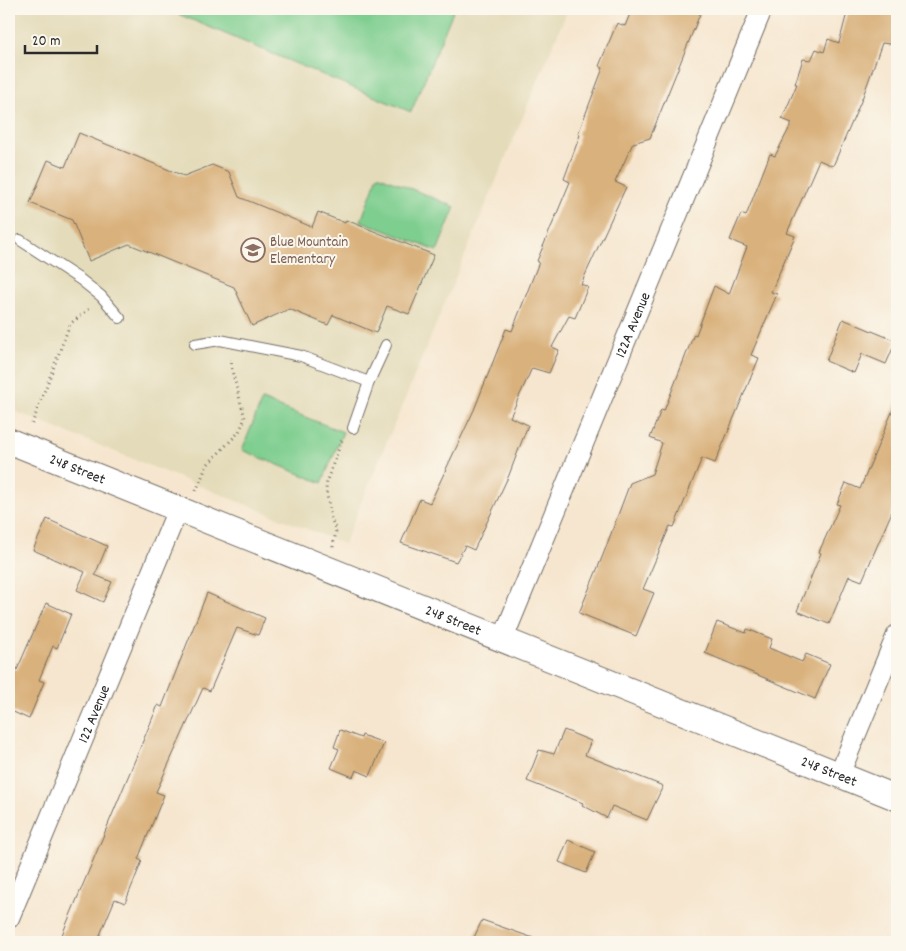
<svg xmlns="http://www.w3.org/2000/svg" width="906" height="951" viewBox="0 0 906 951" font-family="Dekko,sans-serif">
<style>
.built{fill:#e4dbba}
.green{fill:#7ece8f;stroke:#547c5d}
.building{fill:#d9b17c}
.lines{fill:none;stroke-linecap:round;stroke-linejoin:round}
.service-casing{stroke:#726c64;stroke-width:12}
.minor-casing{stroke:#726c64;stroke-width:22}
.tertiary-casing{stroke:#726c64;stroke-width:27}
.path{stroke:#726c64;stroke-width:3;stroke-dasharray:1 4;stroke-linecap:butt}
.service{stroke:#fff;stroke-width:10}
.minor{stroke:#fff;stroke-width:20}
.tertiary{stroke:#fff;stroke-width:25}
.labels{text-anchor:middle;stroke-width:4;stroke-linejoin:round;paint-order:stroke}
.education-label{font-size:15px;fill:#785e54;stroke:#fbf7ec;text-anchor:start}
.street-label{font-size:15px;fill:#2b2b2b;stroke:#fbf7ec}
</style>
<rect width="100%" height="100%" fill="#fbf7ec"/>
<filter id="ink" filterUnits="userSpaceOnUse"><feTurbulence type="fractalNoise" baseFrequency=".02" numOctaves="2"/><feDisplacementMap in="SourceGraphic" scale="10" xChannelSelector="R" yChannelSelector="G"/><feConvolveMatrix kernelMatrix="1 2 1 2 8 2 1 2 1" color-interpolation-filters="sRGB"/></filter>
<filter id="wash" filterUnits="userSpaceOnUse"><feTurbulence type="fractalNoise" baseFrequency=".0096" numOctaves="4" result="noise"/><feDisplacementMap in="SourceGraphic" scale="20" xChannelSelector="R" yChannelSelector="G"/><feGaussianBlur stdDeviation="1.12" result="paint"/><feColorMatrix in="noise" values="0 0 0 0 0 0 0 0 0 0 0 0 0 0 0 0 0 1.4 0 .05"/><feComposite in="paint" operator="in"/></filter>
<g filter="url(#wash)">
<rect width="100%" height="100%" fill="#f6e6cf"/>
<polygon class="built" points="9,9 568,9 344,544 9,409"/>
<g class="green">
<polygon points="166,9 454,9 411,112"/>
<polygon points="378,175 455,207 437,251 361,221"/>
<polygon points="262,400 343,432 322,483 242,450"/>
</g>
<g id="blocks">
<g class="building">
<polygon points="632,9 702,9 650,138 633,143 615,182 626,187 581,284 588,287 575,318 569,316 552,347 559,350 549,373 532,368 510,417 528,425 509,475 474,550 465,546 456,562 401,543 420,499 430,503 474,410 506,329 512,331 539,262 537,261 570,182 564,179 580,135 578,134 603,68 599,66 617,23 625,26"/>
<polygon points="848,9 897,9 897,45 882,43 862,99 833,166 819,160 787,233 795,236 771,292 777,294 751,355 759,358 715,463 702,458 674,527 670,526 643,589 654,593 636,636 579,613 603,555 630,483 652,474 662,443 650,438 661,410 664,411 694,334 696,335 714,286 729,294 747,247 730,240 741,214 746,216 770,154 775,156 792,123 782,119 797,84 795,84 803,59 811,60 816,49 824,52 828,39 839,43"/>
<polygon points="79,133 184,176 212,165 229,172 239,197 312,227 318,212 345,223 346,220 434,255 409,314 387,306 376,333 333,315 328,325 289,309 252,326 234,287 129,244 89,261 72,220 30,203 48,160 65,167"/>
<polygon points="843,319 896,341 886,364 862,354 854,373 826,361"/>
<polygon points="897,400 897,500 862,581 849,576 829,624 797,611 821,553 819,552 840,505 837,504 846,483 860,489"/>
<polygon points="47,519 107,546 95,575 112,582 103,602 77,590 85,572 33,550"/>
<polygon points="207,593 265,618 258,635 237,628 210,691 203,688 156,792 164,795 138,859 142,861 125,903 115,899 97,942 59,942 158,705 162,707"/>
<polygon points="46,603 71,614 57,648 53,646 39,680 44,682 29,719 9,710 9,666 17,670"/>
<polygon points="717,622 746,633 747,629 772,639 769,648 802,662 806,654 830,664 815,699 705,653"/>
<polygon points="340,730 361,738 362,735 384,743 370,776 356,770 353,777 331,768 339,749 334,747"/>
<polygon points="564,730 591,741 585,755 663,786 647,820 612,806 607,818 582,805 583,803 527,781 539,750 554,754"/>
<polygon points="568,840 595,852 586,873 559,862"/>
<polygon points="482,920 536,939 535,942 472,942"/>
</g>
</g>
</g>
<g filter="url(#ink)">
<use href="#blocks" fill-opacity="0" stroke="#726c64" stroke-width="1"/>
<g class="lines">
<g class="service-casing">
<g id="service">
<polyline points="20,240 81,280 101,296 120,318"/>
<polyline points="195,344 220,340 301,356 369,382 353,428"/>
<polyline points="369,382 386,345"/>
</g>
</g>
<g class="minor-casing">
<g id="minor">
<path id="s1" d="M502,641l260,-632"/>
<polyline points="839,775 897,635"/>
<path id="s2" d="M9,918l169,-409"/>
</g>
</g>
<g class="tertiary-casing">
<g id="tertiary">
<path id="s3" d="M9,441l888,357"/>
</g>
</g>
<g class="path">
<polyline points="32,424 70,324 91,308"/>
<polyline points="196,491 207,465 239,432 245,418 232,371 231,359"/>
<polyline points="333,547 336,531 331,518 326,490 327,480 342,440"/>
</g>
<use href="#service" class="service"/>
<use href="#minor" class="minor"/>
<use href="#tertiary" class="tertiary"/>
</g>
</g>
<defs>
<g id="school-ring" transform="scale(1.25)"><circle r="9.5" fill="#fbf7ec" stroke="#8d6e63" stroke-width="1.5"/><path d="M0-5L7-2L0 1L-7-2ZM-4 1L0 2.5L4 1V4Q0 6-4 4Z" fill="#8d6e63"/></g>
</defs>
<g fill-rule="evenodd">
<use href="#school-ring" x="253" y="250"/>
</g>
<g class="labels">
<g class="education-label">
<text x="270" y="246">Blue Mountain<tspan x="270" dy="17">Elementary</tspan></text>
</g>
<g class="street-label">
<text dy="5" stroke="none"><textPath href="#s1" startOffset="342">122A Avenue</textPath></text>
<text dy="5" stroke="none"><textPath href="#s3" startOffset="74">248 Street</textPath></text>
<text dy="5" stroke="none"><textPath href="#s3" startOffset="479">248 Street</textPath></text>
<text dy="5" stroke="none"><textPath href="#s2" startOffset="221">122 Avenue</textPath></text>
<text dy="5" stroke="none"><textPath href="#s3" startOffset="884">248 Street</textPath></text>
</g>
</g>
<rect width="906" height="951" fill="none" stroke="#fbf7ec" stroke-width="30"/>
<path d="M25 45v8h72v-8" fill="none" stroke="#2b2b2b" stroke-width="2.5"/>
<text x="32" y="45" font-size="15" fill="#2b2b2b" stroke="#fbf7ec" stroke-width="4" paint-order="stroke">20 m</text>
</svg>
